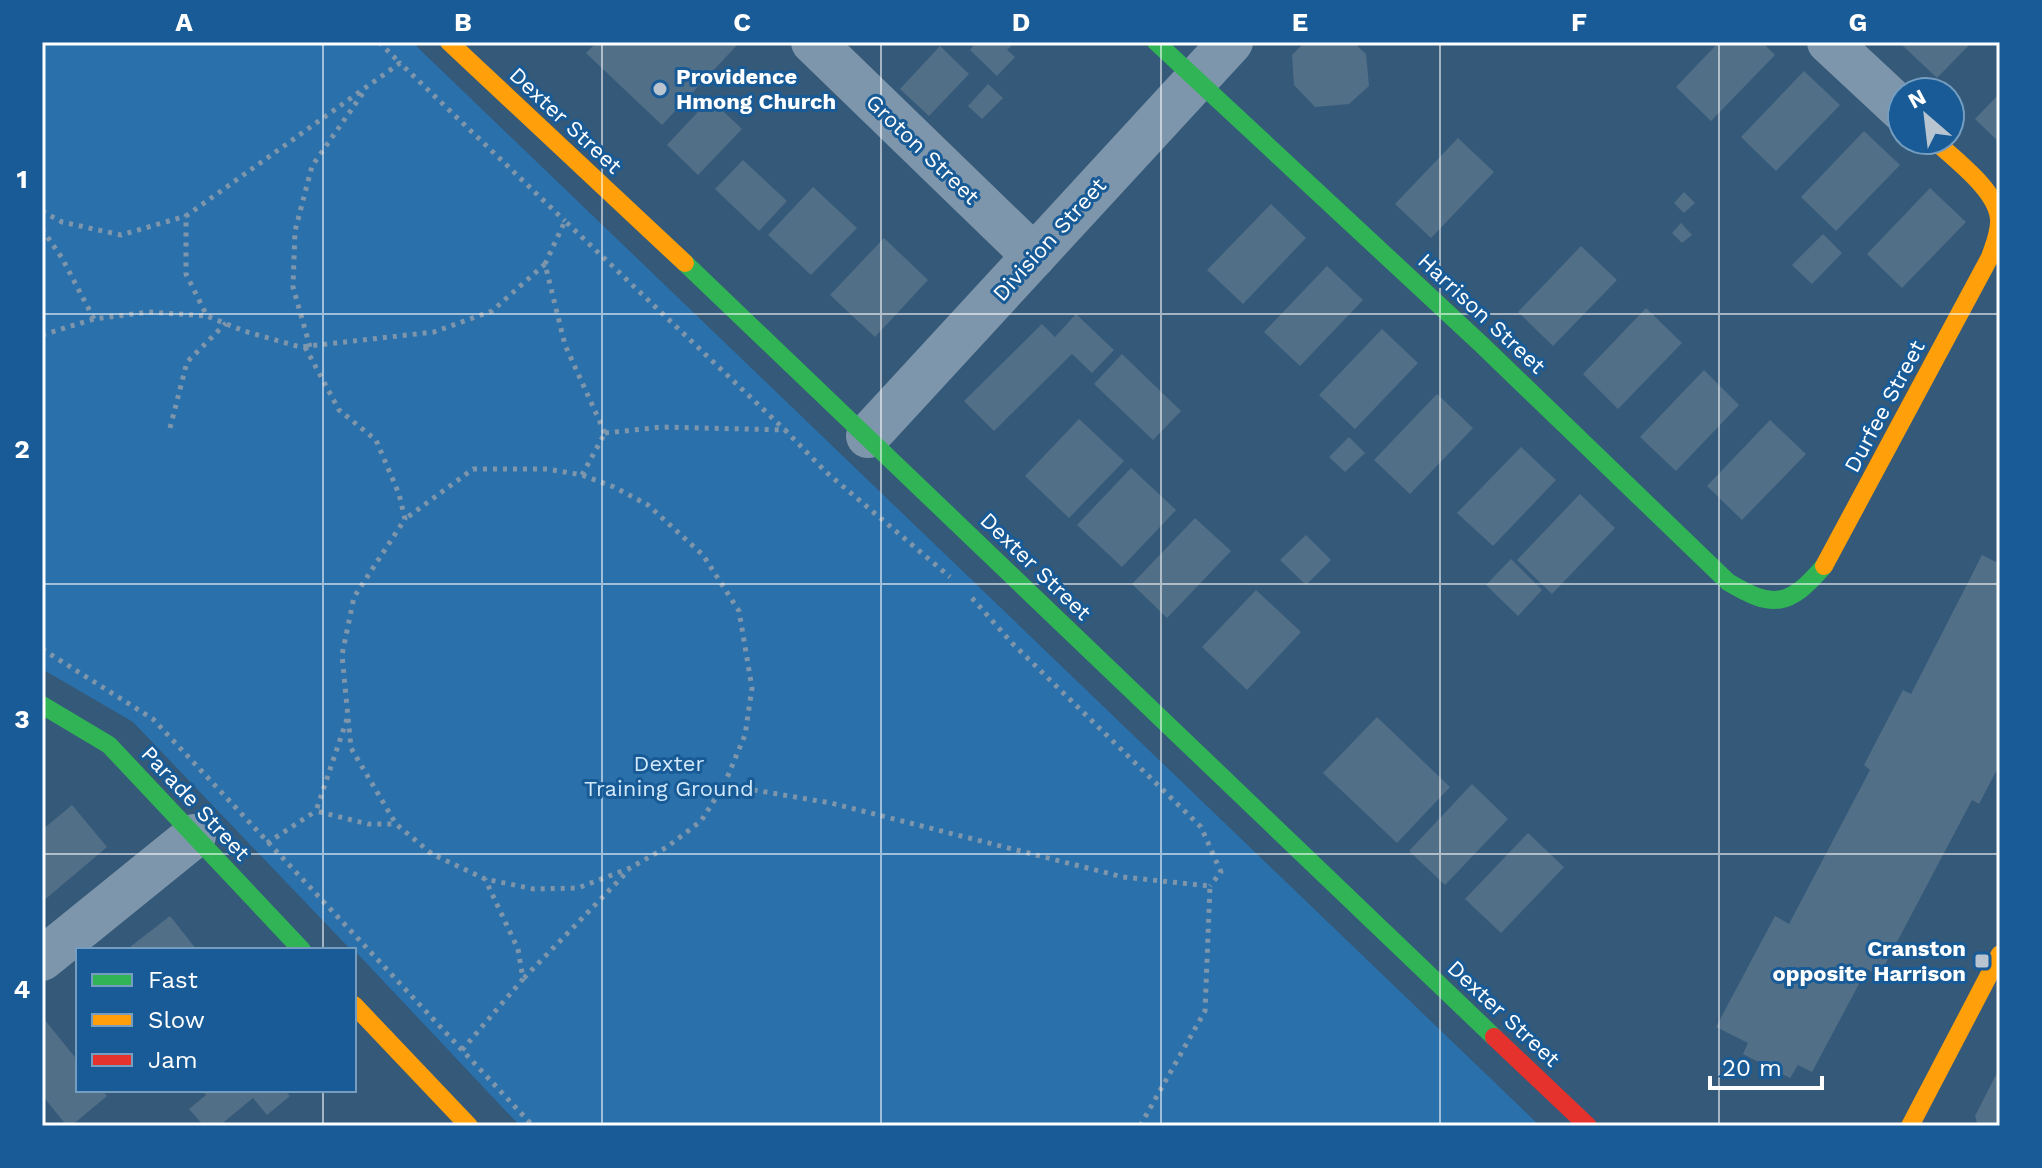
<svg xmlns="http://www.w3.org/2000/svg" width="2042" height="1168" viewBox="0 0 2042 1168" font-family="'Work Sans',sans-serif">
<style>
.green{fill:#2a70ab}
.building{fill:#526f88}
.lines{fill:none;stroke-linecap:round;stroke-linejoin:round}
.path{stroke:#7e96ab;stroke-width:5;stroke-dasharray:4 6;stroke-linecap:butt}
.street{stroke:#7e96ab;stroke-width:44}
.fast{stroke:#30b455;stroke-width:18}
.slow{stroke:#ff9f0a;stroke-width:18}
.jam{stroke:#e5322d;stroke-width:18}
.grid{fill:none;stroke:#fff;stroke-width:2;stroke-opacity:0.55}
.poi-dot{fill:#b8c5d0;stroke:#185b96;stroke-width:3}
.labels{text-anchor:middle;stroke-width:6;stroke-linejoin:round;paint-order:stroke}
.poi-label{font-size:22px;font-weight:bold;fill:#fff;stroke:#185b96;text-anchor:start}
.street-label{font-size:22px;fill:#fff;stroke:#185b96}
.park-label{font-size:22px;fill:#d2e9fc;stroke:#185b96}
.neatline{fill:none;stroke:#fff;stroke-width:3}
.grid-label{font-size:26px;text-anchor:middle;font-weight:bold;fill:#fff}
</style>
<rect width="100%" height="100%" fill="#355979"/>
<polygon class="green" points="42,42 412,42 1540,1126 520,1126 354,950 351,950 133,722 42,669"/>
<g class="building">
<polygon points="597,42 740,42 662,125 586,53"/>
<polygon points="972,42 1015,42 1007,50 1015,57 997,76 970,50 974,45"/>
<polygon points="1305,42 1353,42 1366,54 1369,86 1349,104 1315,107 1294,85 1292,55"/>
<polygon points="1719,42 1762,42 1775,55 1711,121 1676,87"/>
<polygon points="1904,42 1972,42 1937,78 1901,44"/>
<polygon points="940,46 969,74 929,116 900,89"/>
<polygon points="1804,71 1840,105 1776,171 1741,137"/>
<polygon points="988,84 1003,98 982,119 968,106"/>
<polygon points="2000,93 2000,143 1975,119"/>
<polygon points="710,99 742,129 698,175 667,145"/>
<polygon points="1864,131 1900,165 1836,231 1801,197"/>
<polygon points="1458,138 1494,172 1431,238 1395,204"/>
<polygon points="743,160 787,201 759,231 715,189"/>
<polygon points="813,187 857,228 811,275 768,235"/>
<polygon points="1930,188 1966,222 1902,288 1867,254"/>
<polygon points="1684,192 1695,203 1684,213 1674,203"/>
<polygon points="1271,204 1306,238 1243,304 1207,270"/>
<polygon points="1681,223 1692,235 1682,243 1672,233"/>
<polygon points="1823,234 1842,253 1812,284 1792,265"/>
<polygon points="884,238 928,280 875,337 830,295"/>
<polygon points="1581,246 1617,280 1553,346 1518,312"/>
<polygon points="1327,266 1363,300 1300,366 1264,332"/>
<polygon points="1646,308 1682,343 1618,409 1583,374"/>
<polygon points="1076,314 1114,350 1092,373 1072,354 994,431 964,401 1042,324 1055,337"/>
<polygon points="1382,329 1418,363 1355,429 1319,395"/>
<polygon points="1122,354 1181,411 1153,440 1094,384"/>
<polygon points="1704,370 1739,405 1676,471 1640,437"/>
<polygon points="1437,394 1473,428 1410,494 1374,460"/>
<polygon points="1079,419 1124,461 1069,518 1025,476"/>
<polygon points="1770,420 1806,454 1742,520 1707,486"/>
<polygon points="1349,437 1365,453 1345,472 1329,457"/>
<polygon points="1521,447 1556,480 1493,546 1457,513"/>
<polygon points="1131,468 1176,510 1122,567 1077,525"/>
<polygon points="1580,494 1615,528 1552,594 1517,560"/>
<polygon points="1195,518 1231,551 1167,618 1132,584"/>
<polygon points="1306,535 1331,560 1306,585 1280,560"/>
<polygon points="1982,555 2000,564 2000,764 1979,804 1972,800 1879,976 1867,969 1812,1072 1798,1065 1790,1078 1743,1054 1748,1043 1716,1027 1775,916 1789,924 1870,770 1864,765 1903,690 1911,694"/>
<polygon points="1511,559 1542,590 1518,616 1486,585"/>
<polygon points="1256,590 1301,632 1247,690 1202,647"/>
<polygon points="1377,717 1450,787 1397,843 1323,773"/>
<polygon points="1472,784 1508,819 1445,885 1409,851"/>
<polygon points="72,805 107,847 42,902 42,830"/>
<polygon points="1528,833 1564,867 1501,933 1465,899"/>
<polygon points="170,916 197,950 133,950 130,947"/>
<polygon points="44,1019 78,1061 78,1090 102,1090 107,1096 71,1126 67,1126 42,1095"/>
<polygon points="2000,1067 2000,1126 1978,1126 1975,1116"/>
<polygon points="201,1090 284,1090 290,1096 267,1115 253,1098 219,1126 204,1126 189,1109 206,1095"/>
</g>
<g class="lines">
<g class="path">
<polyline points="379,42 400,63"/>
<polyline points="42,211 62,222 121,235 186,216"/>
<polyline points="42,229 62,258 94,319"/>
<polyline points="545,264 492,311 434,332 300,347 244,331 207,316 186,274 186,216 400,63 565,221"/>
<polyline points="42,335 94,319 149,312 207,316"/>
<polyline points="305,347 339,410 376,440 399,494 405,519 354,597 342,655 351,748 396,824 432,854 485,879 534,889 578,888 630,868 667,847 701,821 724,785 745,735 752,688 739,611 703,555 648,505 614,487 582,475 547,469 473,469 405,519"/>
<polyline points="310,347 293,287 295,231 312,166 363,93"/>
<polyline points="170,428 187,362 226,323"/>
<polyline points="605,433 662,427 785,430 826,472 950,577"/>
<polyline points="605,433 565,345 545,264 565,221 785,430"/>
<polyline points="582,475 605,433"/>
<polyline points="972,598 1012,643 1201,827 1221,872 1210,886"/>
<polyline points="42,649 153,719 533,1126"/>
<polyline points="347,719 316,811 368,824 395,824"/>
<polyline points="724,785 831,803 1123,877 1210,886 1205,1011 1140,1126"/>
<polyline points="267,843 316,811"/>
<polyline points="524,978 629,870"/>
<polyline points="462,1050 523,979 518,949 485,879"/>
</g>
<g class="street">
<polyline points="813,42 1034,256"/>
<polyline points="1829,42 1902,110"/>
<polyline points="868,436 1231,42"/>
<polyline points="42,959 194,836"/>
</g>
<g class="fast">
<path d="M1156,42l326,303 246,237c45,27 61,25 96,-16"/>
<polyline points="685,263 1494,1037"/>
<polyline points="42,705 109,745 302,950"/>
</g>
<g class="slow">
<polyline points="449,42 685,263"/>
<path d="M1824,566l166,-309c4,-12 10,-25 9,-38 -2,-29 -45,-60 -65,-79"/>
<polyline points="354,1005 469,1126"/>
<polyline points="1910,1126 2000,954"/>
</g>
<polyline class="jam" points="1494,1037 1588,1126"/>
</g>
<path class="grid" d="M323,42v908M602,42v1084M881,42v1084M1161,42v1084M1440,42v1084M1719,42v1084M42,314h1958M42,584h1958M42,854h1958M323,1090v36"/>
<g class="poi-dot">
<circle cx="660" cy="89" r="8"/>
<rect x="1974" y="953" width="16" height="16" rx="4"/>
</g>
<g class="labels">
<g class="poi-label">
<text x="676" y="84">Providence<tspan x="676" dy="25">Hmong Church</tspan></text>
<text x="1966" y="956" text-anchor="end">Cranston<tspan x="1966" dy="25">opposite Harrison</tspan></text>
</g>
<g class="street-label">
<text transform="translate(566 120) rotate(43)" y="8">Dexter Street</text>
<text transform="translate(923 149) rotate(44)" y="8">Groton Street</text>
<text transform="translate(1049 239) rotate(-48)" y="8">Division Street</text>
<text transform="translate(1482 313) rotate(43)" y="8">Harrison Street</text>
<text transform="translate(1884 406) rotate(-62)" y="8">Durfee Street</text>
<text transform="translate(1036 566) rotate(44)" y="8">Dexter Street</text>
<text transform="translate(196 803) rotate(47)" y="8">Parade Street</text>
<text transform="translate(1504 1013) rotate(43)" y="8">Dexter Street</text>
</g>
<g class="park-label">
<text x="669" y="771">Dexter<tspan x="669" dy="25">Training Ground</tspan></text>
</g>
</g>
<rect width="2042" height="1168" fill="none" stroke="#185b96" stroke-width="88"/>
<rect x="76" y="948" width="280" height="144" fill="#185b96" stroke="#749dc0" stroke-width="2"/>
<rect x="92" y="974" width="40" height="12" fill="#30b455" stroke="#749dc0" stroke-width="2"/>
<text x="148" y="988" font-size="24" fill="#ffffff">Fast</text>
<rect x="92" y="1014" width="40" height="12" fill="#ff9f0a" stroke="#749dc0" stroke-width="2"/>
<text x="148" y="1028" font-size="24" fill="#ffffff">Slow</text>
<rect x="92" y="1054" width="40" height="12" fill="#e5322d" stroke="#749dc0" stroke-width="2"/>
<text x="148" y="1068" font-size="24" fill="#ffffff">Jam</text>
<g transform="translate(1926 116) rotate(332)"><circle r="38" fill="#185b96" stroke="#749dc0" stroke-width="2"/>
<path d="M0-6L14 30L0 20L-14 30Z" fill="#b8c5d0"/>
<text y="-12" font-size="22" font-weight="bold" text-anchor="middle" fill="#ffffff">N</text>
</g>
<path d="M1710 1076v12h112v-12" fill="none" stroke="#ffffff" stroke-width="4"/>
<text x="1722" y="1076" font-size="24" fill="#ffffff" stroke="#185b96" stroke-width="6" paint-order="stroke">20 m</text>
<rect x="44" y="44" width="1954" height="1080" class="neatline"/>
<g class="grid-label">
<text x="184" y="31">A</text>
<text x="463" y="31">B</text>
<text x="742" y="31">C</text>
<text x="1021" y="31">D</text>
<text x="1300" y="31">E</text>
<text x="1579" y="31">F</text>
<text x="1858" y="31">G</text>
<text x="22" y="188">1</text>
<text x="22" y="458">2</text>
<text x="22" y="728">3</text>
<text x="22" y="998">4</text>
</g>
</svg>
